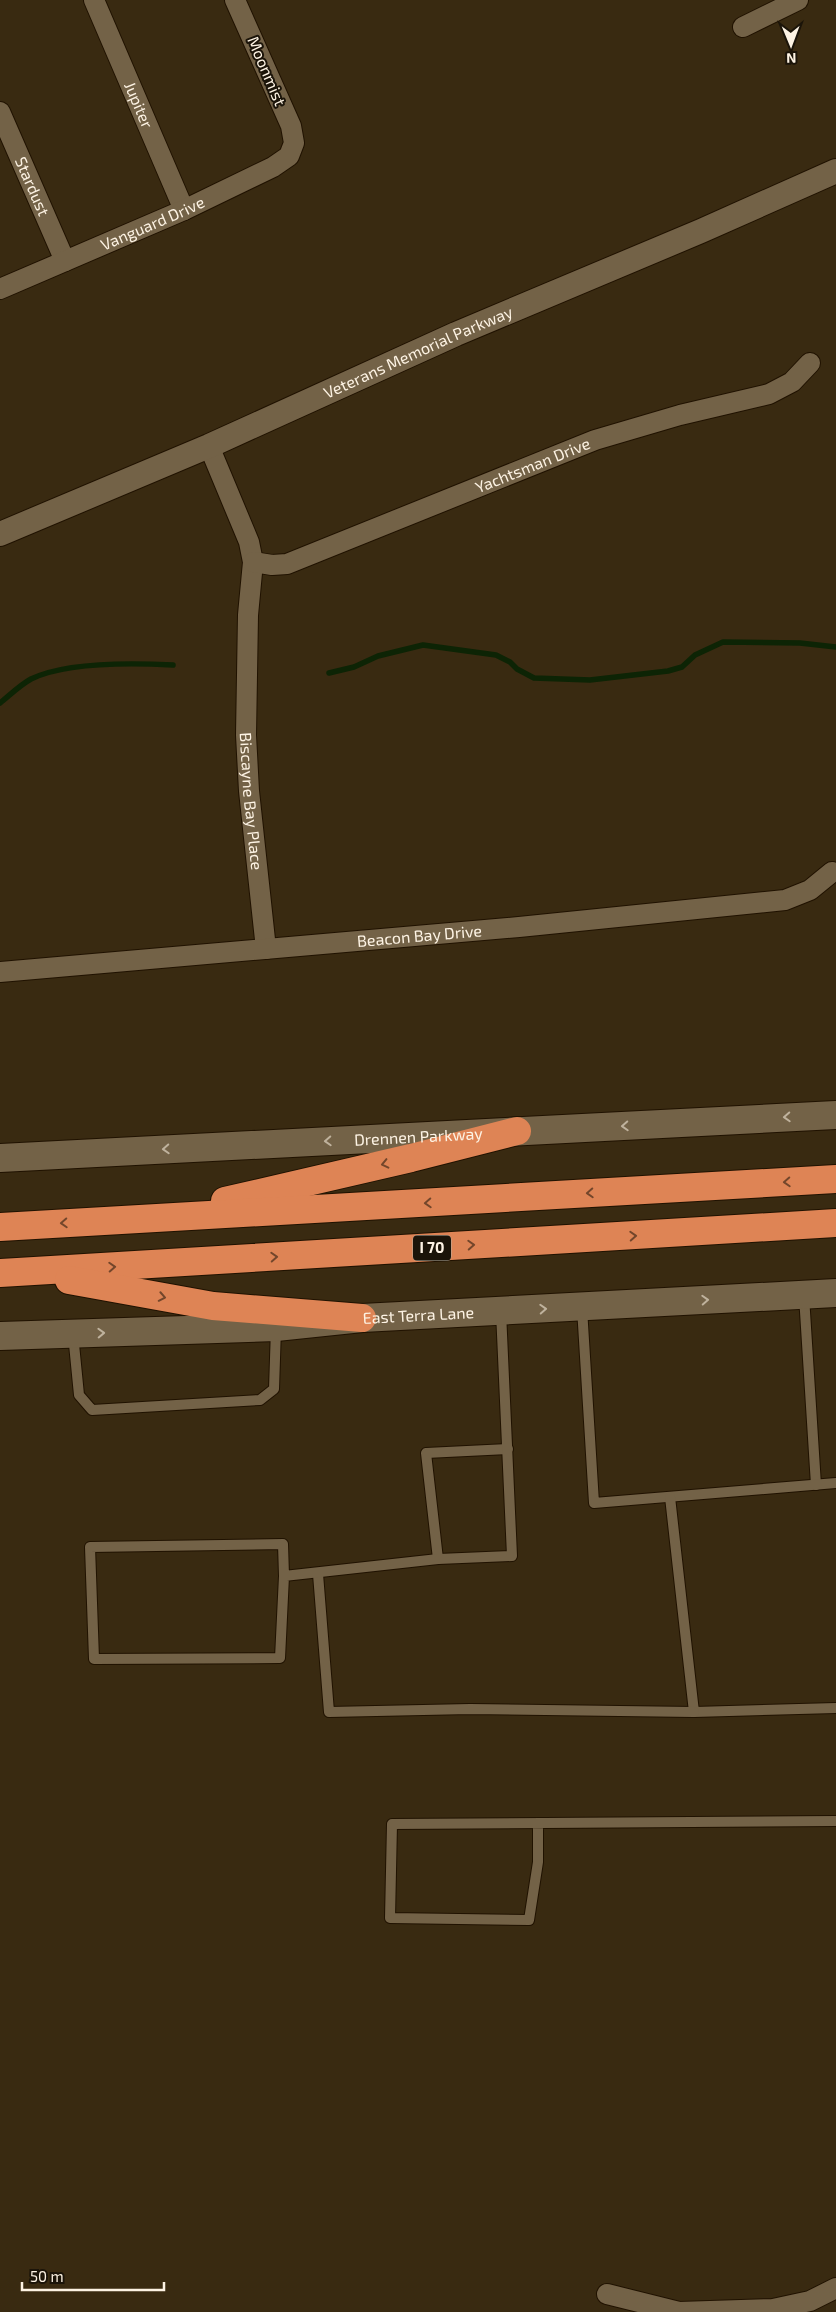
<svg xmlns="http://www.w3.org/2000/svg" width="836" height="2312" viewBox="0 0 836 2312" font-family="'Exo 2',sans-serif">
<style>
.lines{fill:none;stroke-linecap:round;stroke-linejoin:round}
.stream{stroke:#0d2405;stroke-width:5.5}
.service-casing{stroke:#201200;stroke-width:12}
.minor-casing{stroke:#201200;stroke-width:22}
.tertiary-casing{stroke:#201200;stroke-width:26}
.secondary-casing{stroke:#201200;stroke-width:30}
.motorway-casing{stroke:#201200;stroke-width:30}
.service{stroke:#736247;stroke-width:10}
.minor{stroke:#736247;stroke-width:20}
.tertiary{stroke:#736247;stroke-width:24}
.secondary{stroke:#736247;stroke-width:28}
.motorway{stroke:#de8455;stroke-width:28}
.oneway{stroke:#bfb29d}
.oneway2{stroke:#73462b}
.labels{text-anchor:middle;stroke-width:4;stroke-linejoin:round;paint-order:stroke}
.shield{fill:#1b1409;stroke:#b9b0a2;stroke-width:1}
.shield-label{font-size:15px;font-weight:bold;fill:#fdf3e4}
.street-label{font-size:16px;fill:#fdf3e4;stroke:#1b1409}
</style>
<rect width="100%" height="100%" fill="#392a11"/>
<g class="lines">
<g class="stream">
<polyline points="329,673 354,667 378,656 423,645 496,655 510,662 517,669 534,678 590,680 668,671 682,667 695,655 723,642 800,643 836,647"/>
<path d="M0,703c10,-8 20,-18 31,-24 35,-17 103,-16 142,-14"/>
</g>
<g class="service-casing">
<g id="service">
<polyline points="804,1296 816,1485"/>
<polyline points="582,1308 594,1503 836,1483"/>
<polyline points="73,1334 79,1395 92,1410 260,1400 274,1389 276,1328"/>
<polyline points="670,1497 694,1712 836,1708"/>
<polyline points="438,1559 426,1453 508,1449"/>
<polyline points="318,1574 329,1712 470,1709 694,1712"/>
<polyline points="284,1576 280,1658 94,1659 90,1547 283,1544 284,1576 438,1559 512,1556 501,1312"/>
<polyline points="538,1823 538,1862 529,1920 390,1918 392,1824 836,1821"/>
</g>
</g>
<g class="minor-casing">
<g id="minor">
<path id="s1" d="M94,0l90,210"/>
<polyline points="743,27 798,0"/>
<path id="s2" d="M0,112l65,149"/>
<path id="s3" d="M0,289l184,-79 89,-43 16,-11 5,-13 -3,-17 -56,-126"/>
<path id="s4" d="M209,446l40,96 4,20 -5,53 -2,120 3,56 17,158"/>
<path id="s5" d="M253,562l19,3 15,-1 308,-124 85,-25 89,-21 23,-12 18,-19"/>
<path id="s6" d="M0,972l519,-45 266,-27 25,-10 22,-18"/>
<polyline points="607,2294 679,2312 773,2309 810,2301 836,2288"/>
</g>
</g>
<g class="tertiary-casing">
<g id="tertiary">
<path id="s7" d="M0,534l209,-88 247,-112 245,-103 135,-60"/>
</g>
</g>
<g class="secondary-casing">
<g id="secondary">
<path id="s8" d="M0,1158l836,-43"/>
<path id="s9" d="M0,1336l276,-9 86,-9 474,-25"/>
</g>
</g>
<g class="motorway-casing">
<g id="motorway">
<polyline points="225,1201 411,1158 517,1131"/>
<polyline points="0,1227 836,1179"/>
<polyline points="0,1273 836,1223"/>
<polyline points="69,1280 213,1306 362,1318"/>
</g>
</g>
<use href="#service" class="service"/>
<use href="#minor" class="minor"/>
<use href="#tertiary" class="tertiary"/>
<use href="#secondary" class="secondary"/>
<use href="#motorway" class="motorway"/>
</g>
<defs><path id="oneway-chevron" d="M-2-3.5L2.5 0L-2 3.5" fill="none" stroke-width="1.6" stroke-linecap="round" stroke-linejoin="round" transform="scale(1.25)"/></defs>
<g class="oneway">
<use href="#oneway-chevron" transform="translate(787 1117) rotate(177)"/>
<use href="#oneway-chevron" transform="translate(625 1126) rotate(177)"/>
<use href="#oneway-chevron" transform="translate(328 1141) rotate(177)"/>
<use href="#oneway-chevron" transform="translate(166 1149) rotate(177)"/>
<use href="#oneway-chevron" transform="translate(705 1300) rotate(-3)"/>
<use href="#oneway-chevron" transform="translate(543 1309) rotate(-3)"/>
<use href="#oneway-chevron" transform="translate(101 1333) rotate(-2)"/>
</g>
<g class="oneway2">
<use href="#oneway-chevron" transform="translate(385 1164) rotate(167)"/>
<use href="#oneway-chevron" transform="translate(787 1182) rotate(177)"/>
<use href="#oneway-chevron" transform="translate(590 1193) rotate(177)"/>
<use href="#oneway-chevron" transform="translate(428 1203) rotate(177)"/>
<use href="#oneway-chevron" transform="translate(64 1223) rotate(177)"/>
<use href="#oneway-chevron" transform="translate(633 1236) rotate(-3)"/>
<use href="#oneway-chevron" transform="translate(471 1245) rotate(-3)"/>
<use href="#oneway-chevron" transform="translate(274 1257) rotate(-3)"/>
<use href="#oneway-chevron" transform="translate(112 1267) rotate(-3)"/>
<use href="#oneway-chevron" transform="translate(162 1297) rotate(11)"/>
</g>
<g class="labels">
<rect class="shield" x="413" y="1235.5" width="38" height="25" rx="4"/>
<g class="shield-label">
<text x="432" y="1253">I 70</text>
</g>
<g class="street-label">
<text transform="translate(267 71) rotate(67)" y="6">Moonmist</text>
<text dy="6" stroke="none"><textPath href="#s1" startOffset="114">Jupiter</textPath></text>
<text dy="6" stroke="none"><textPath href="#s2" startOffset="81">Stardust</textPath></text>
<text dy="6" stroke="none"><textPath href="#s3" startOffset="166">Vanguard Drive</textPath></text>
<text dy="6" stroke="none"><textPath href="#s7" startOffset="456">Veterans Memorial Parkway</textPath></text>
<text dy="6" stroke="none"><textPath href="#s5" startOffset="299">Yachtsman Drive</textPath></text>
<text dy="6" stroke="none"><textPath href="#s4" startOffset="364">Biscayne Bay Place</textPath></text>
<text dy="6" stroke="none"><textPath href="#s6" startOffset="421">Beacon Bay Drive</textPath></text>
<text dy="6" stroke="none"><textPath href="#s8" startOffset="419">Drennen Parkway</textPath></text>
<text dy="6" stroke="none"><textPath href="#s9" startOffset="419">East Terra Lane</textPath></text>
</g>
</g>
<g transform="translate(791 45) rotate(179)" stroke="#1b1409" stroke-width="4" paint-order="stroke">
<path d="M0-4L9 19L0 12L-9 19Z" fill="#fdf3e4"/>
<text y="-8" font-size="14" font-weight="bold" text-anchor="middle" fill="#fdf3e4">N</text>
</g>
<path d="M22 2282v8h142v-8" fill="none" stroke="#fdf3e4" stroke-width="2.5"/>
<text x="30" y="2282" font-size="15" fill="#fdf3e4" stroke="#1b1409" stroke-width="4" paint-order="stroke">50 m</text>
</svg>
